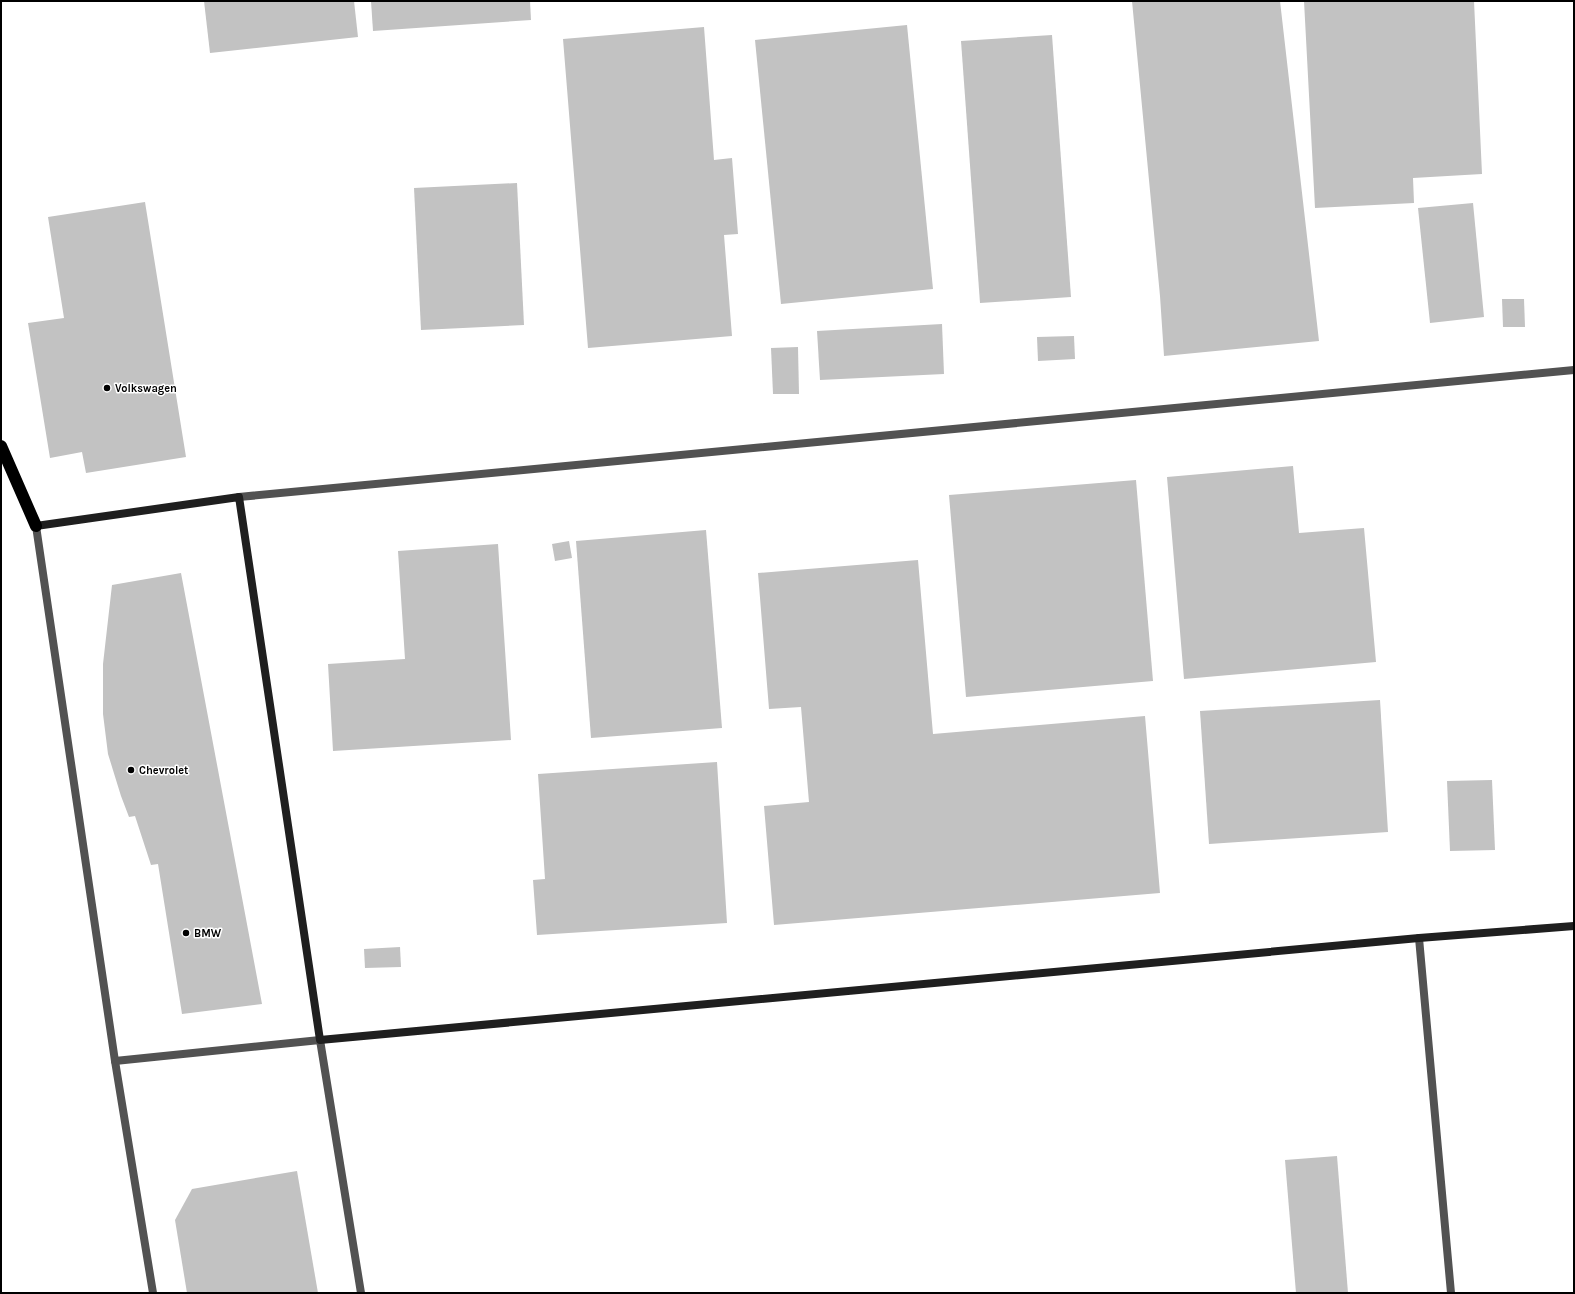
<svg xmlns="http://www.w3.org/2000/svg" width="1575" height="1294" viewBox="0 0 1575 1294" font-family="Karla,sans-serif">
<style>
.building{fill:#c2c2c2}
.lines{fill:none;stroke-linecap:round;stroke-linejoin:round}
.street{stroke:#525252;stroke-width:8}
.secondary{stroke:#1f1f1f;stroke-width:8}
.highway{stroke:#000;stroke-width:12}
.poi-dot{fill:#000;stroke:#fff;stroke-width:1.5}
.labels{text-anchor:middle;stroke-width:3;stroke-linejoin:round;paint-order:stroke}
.poi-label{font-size:11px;font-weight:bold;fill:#000;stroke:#fff;text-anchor:start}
</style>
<rect width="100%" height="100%" fill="#fff"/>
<g class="building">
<polygon points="204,1 354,1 358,37 210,53"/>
<polygon points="371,1 530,1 531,20 373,31"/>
<polygon points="1132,1 1280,1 1319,341 1164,356 1160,296"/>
<polygon points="1304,1 1474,1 1482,174 1413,178 1414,203 1315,208"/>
<polygon points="907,25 933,289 781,304 755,40"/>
<polygon points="704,27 714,160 732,158 738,234 724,235 732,336 588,348 563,39"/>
<polygon points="1052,35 1071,297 980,303 961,41"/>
<polygon points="517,183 524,325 421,330 414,188"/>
<polygon points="145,202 186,457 86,473 82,452 50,458 28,323 64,318 48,217"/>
<polygon points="1473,203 1484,317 1430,323 1418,208"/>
<polygon points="1502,299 1524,299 1525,327 1503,327"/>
<polygon points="942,324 944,374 820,380 817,331"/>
<polygon points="1074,336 1075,359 1038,361 1037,337"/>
<polygon points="798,347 799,394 773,394 771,348"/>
<polygon points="1293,466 1299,533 1364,528 1376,662 1184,679 1167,477"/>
<polygon points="1136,480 1153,681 966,697 949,495"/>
<polygon points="706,530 722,728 591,738 576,541"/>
<polygon points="569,541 572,558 555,561 552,544"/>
<polygon points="498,544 511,740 333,751 328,664 405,659 398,551"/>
<polygon points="918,560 933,734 1145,716 1160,893 774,925 764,806 809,802 801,707 769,709 758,573"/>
<polygon points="181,573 262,1004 182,1014 158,864 151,865 135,816 129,817 121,796 108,754 103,714 103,664 112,585"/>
<polygon points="1380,700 1388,832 1209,844 1200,711"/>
<polygon points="717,762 727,923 537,935 533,880 545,879 538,774"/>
<polygon points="1492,780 1495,850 1450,851 1447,781"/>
<polygon points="400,947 401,967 365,968 364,949"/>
<polygon points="1337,1156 1348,1293 1296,1293 1285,1160"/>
<polygon points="297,1171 318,1293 187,1293 175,1220 192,1189"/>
</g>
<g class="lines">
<g class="street">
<polyline points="239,497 1574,370"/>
<polyline points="36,526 115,1061 153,1293"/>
<polyline points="1419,938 1451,1293"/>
<polyline points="115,1061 320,1040 361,1293"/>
</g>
<polyline class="secondary" points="36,526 239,497 320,1040 1419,938 1574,926"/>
<polyline class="highway" points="1,446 36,526"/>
</g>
<g class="poi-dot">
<circle cx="107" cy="388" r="4"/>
<circle cx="131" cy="770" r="4"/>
<circle cx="186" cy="933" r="4"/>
</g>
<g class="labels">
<g class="poi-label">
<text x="115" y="392">Volkswagen</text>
<text x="139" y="774">Chevrolet</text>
<text x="194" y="937">BMW</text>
</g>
</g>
<rect width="1575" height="1294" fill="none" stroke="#000000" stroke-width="4"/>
</svg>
